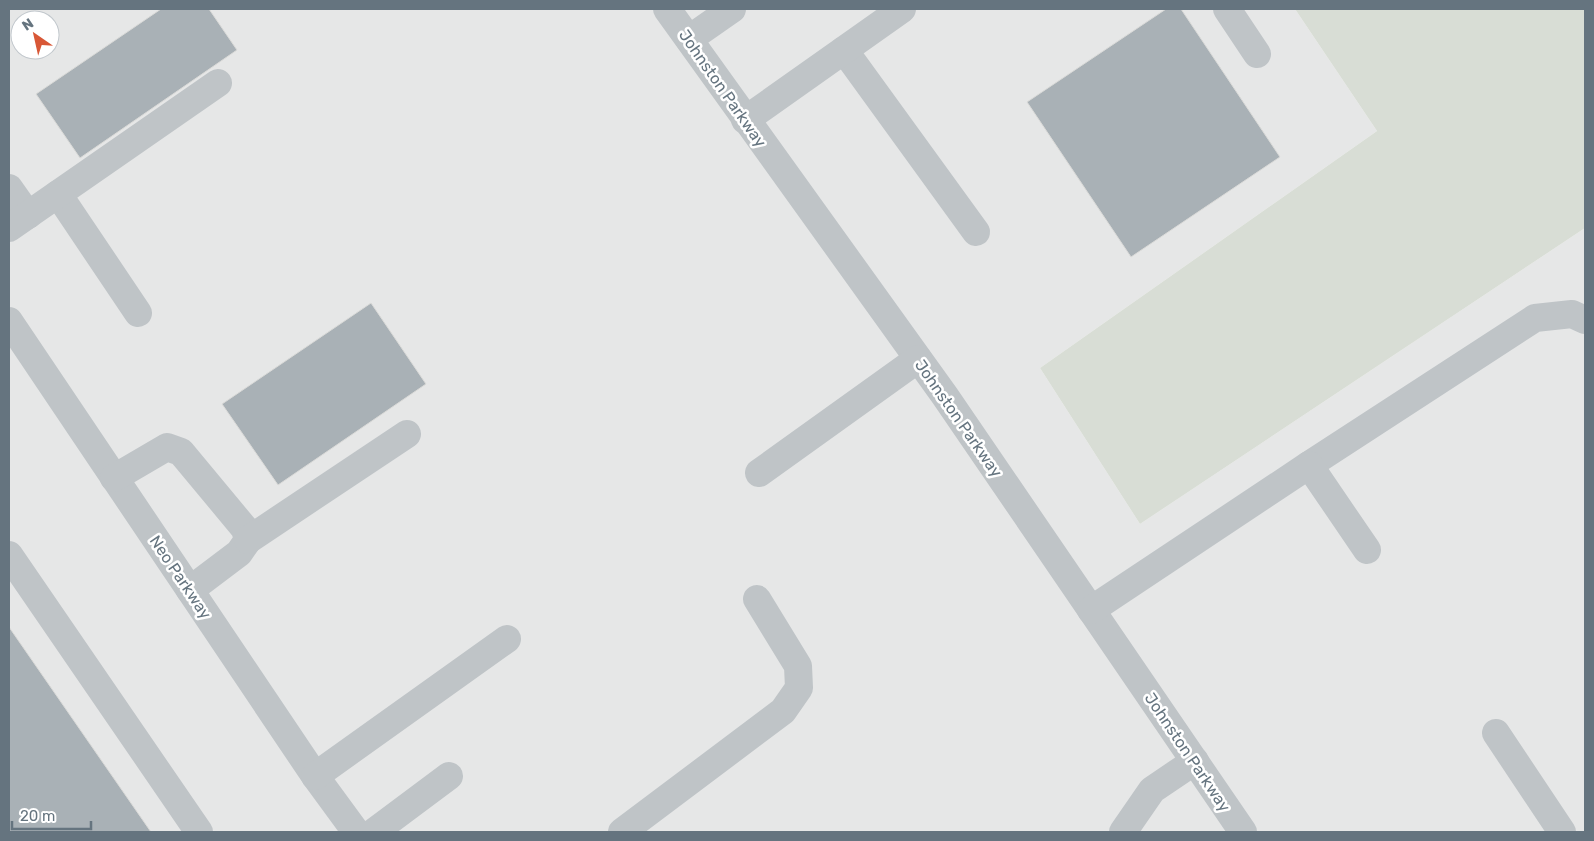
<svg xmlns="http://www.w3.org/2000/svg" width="1594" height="841" viewBox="0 0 1594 841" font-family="Rubik,sans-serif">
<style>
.built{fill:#e6e7e7;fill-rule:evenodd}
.green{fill:#d8ddd5}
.building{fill:#a9b1b6;stroke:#dadad8}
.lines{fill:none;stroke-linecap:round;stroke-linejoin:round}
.minor{stroke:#bfc4c7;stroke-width:28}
.labels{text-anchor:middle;stroke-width:5;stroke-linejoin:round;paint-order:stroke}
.street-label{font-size:16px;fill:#65747f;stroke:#fff}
</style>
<rect width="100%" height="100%" fill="#f8f8f6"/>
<path class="built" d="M9,9h1286l82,122 -337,237 100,156 445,-296v604h-1576zM20,20h30v30h-30z"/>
<polygon class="green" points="1295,9 1585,9 1585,228 1140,524 1040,368 1377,131"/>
<g class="building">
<polygon points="161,9 209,9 237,50 80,158 36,94"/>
<polygon points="1166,9 1181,9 1280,157 1131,257 1027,102"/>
<polygon points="371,303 426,384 278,485 222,404"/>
<polygon points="9,627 151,832 9,832"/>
</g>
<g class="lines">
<g class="minor">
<polyline points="667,9 945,396 1243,832"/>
<polyline points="1227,9 1257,54"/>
<polyline points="689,39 732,9"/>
<polyline points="844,50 976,232"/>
<polyline points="745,120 902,9"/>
<polyline points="9,188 28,215"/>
<polyline points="58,194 138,313"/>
<polyline points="9,228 218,83"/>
<polyline points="9,321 315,776 356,832"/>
<polyline points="1309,465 1535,318 1572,314 1585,320"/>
<polyline points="759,473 918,359"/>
<polyline points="114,478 167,447 181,452 245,529 248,540 239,553 190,590"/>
<polyline points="248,540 407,434"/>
<polyline points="9,555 199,832"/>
<polyline points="1091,610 1309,465 1367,550"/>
<polyline points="1496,733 1562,832"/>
<polyline points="315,776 507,639"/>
<polyline points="374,832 449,776"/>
<polyline points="622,832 783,711 799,688 798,666 757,599"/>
<polyline points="1123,832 1152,790 1195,761"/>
</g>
</g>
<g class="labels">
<g class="street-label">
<text transform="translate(723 88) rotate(55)" y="6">Johnston Parkway</text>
<text transform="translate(959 418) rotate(55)" y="6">Johnston Parkway</text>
<text transform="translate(181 577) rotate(56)" y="6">Neo Parkway</text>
<text transform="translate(1188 752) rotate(56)" y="6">Johnston Parkway</text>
</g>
</g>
<rect width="1594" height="841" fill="none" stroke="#65747f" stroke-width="20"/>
<g transform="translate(35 35) rotate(326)"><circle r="24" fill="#ffffff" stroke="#c1c7cc"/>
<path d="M0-4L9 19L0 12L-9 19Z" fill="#d85736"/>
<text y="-8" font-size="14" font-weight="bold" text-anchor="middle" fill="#65747f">N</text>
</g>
<path d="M12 821v8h79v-8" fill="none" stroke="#65747f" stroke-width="2.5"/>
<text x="20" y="821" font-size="15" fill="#65747f" stroke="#ffffff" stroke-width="4" paint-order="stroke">20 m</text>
</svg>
